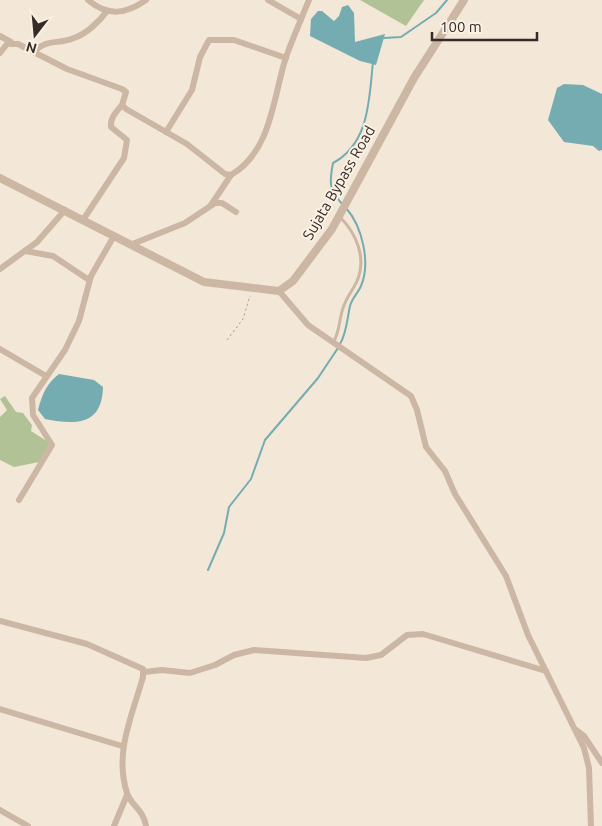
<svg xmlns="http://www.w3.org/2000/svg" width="602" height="826" viewBox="0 0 602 826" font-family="Ubuntu,sans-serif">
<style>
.green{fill:#b2c297}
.water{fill:#75acb1}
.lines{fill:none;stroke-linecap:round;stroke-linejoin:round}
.stream{stroke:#75acb1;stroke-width:2}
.path{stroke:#b7a18d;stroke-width:1;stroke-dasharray:2.5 2.5;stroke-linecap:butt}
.service{stroke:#cbb7a3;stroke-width:3}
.minor{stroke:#cbb7a3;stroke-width:6}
.tertiary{stroke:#cbb7a3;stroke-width:8}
.labels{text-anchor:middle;stroke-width:4;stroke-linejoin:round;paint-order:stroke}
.street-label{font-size:15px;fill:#362b26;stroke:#faf1e4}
</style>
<rect width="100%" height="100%" fill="#f3e7d8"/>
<g class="green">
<polygon points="360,0 424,0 406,26"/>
<polygon points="5,396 16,412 23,413 32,425 31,431 50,443 39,462 14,467 0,460 0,417 7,410 0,399"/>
</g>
<g class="water">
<polygon points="348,5 354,13 355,42 385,34 376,65 360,61 310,36 311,19 318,11 322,11 334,21 339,16 342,7"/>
<polygon points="564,84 583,85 602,94 602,150 599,151 593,146 564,142 548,120 557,88"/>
<path d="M59,374l35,6 9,7c-1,39 -28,38 -58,32l-7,-9c4,-16 9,-27 21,-36z"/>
</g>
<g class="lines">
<g class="stream">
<polyline points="384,38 401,37 436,13 447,0"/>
<path d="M343,205c-14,-15 -14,-22 -10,-42 37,-20 36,-65 40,-101"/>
<path d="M340,344c7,-12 7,-25 10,-38 2,-8 8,-13 11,-20 10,-23 1,-60 -15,-78"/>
<polyline points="208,570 224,533 229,507 251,479 265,440 318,378 338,348"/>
</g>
<polyline class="path" points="227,340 243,319 250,296"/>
<path class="service" d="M334,341c6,-11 5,-21 9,-33 3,-10 10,-18 14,-27 10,-23 -1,-48 -17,-64"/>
<g class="minor">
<path d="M88,0c20,17 38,14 58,0"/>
<polyline points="268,0 301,19"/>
<polyline points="0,36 11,42"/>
<path d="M34,51c15,-13 23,-6 40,-13 12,-4 25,-16 33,-27"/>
<path d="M0,53l7,-9h11l49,25 55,20 4,3 -4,13 4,4 61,35 38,30 6,1c41,-24 42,-78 55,-118 7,-19 15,-38 23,-57"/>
<polyline points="166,132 192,90 200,57 209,40 234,40 286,58"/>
<polyline points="211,205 231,175"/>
<path d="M83,220l41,-62 3,-18 -16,-13c-1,-9 5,-15 11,-22"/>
<polyline points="130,245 185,223 215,203 222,203 236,212"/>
<polyline points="25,251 53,256 89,280"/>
<polyline points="0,269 37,242 65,210"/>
<polyline points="279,291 308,325 411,396 417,410 426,447 445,471 455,494 506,576 528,635 584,748 589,768 591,826"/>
<polyline points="0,349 46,376"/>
<polyline points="19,500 52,445 33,415 32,398 65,350 79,321 91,276 114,236"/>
<path d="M0,621l87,23 56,25v8c-11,39 -29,76 -16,116 4,13 16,15 19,33"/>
<polyline points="144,672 162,670 190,673 215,665 234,655 254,650 366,658 381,655 407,635 423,634 546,671"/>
<polyline points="0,709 122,746"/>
<polyline points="576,730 584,736 602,763"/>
<polyline points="0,810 28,826"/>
<polyline points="114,826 127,795"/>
</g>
<polyline class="tertiary" points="0,178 204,282 279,291 293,281 332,229 414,78 464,0"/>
</g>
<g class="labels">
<g class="street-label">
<text transform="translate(339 183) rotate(-60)" y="5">Sujata Bypass Road</text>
</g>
</g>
<g transform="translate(35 35) rotate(196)" stroke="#faf1e4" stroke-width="4" paint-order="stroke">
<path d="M0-4L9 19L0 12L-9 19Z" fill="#362b26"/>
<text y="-8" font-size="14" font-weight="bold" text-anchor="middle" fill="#362b26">N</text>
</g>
<path d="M432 32v8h105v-8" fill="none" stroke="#362b26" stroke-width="2.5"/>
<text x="440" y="32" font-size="15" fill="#362b26" stroke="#faf1e4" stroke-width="4" paint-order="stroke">100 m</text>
</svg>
